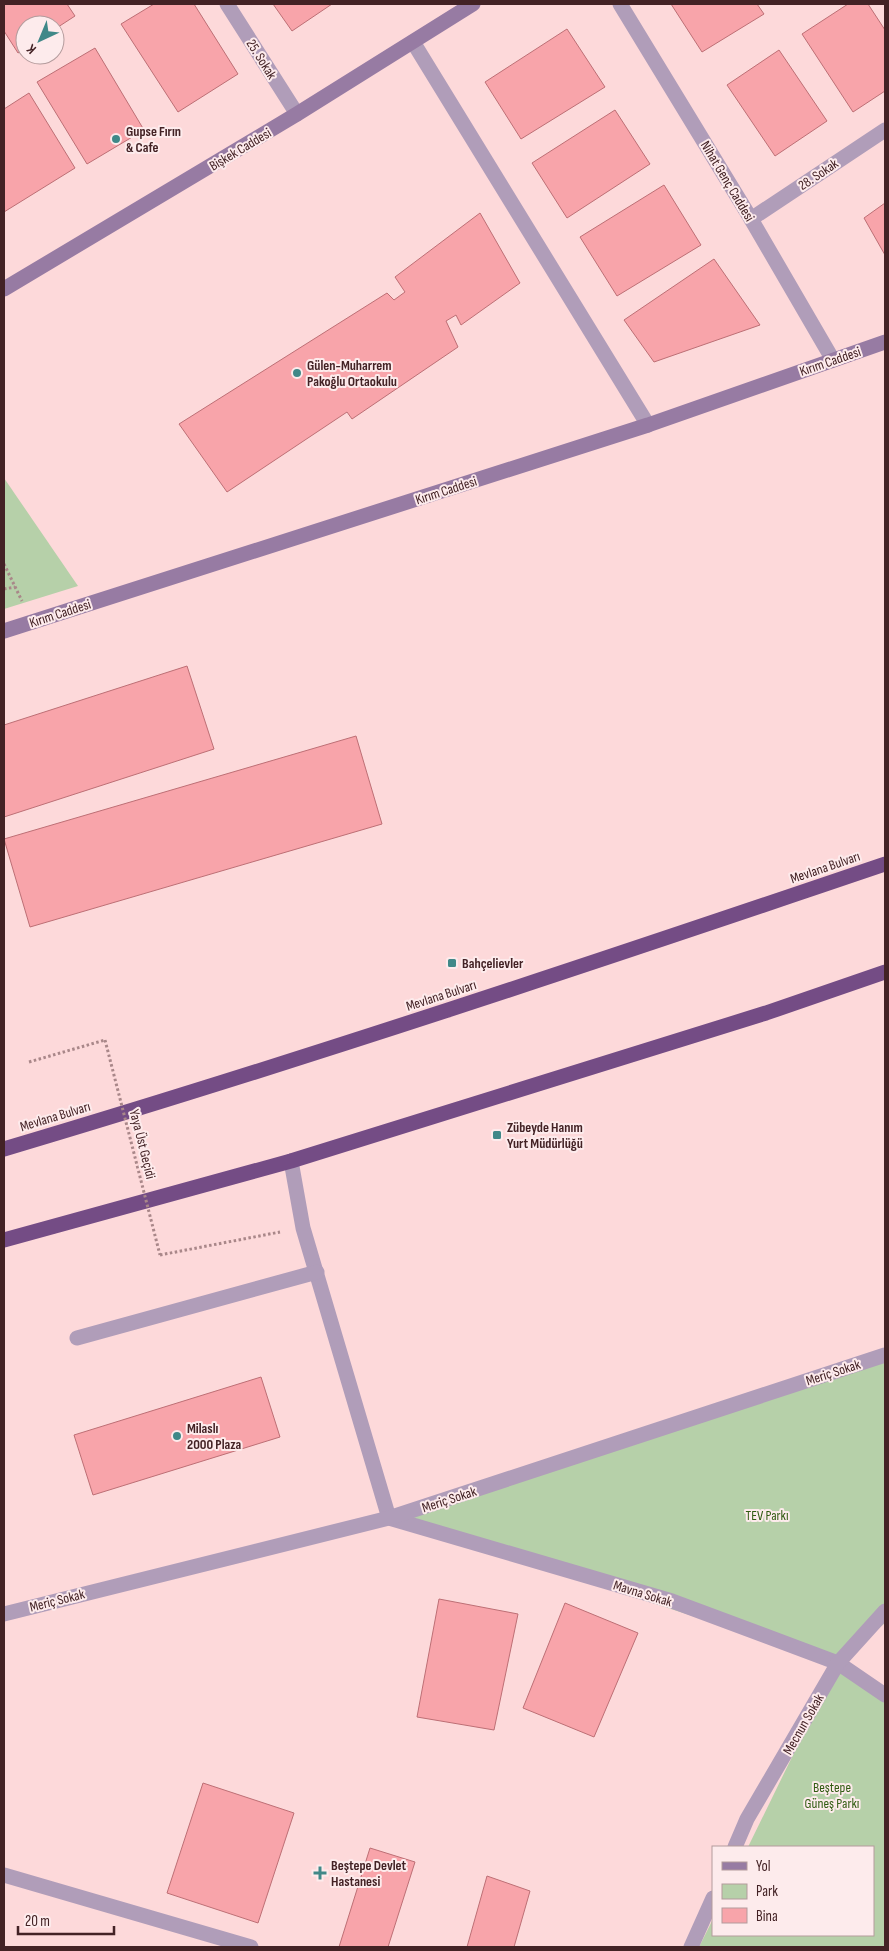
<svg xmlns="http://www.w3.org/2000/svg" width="889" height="1951" viewBox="0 0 889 1951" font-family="'Sofia Sans Condensed',sans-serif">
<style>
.green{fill:#b6d0a9}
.building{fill:#f8a4aa;stroke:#bd6f75}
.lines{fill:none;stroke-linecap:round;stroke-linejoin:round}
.path{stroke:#a98789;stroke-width:3;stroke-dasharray:2.5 2.5;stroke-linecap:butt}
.street{stroke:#b09db9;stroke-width:15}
.secondary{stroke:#977ba3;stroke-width:15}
.highway{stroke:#744c85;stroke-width:15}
.path-bridge{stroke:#a98789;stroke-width:3;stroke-dasharray:2.5 2.5;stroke-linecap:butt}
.poi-dot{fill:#408888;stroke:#fdebec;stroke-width:2}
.labels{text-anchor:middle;stroke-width:4;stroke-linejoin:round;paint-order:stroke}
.street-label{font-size:14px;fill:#432225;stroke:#fdebec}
.poi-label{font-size:14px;font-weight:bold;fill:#432225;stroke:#fdebec;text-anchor:start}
.park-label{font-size:14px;fill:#305b11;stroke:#fdebec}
</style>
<rect width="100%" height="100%" fill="#fdd9da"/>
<g class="green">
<polygon points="4,478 78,586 4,609"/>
<polygon points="885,1349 885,1623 839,1663 885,1693 885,1947 699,1947 713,1919 713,1935 873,1935 873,1847 748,1847 838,1663 389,1518"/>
</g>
<g class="building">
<polygon points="4,4 67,4 75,16 55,29 55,25 25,25 25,49 18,53 4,31"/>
<polygon points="154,4 194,4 238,74 178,112 121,24"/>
<polygon points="273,4 332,4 292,31"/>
<polygon points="671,4 757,4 764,14 702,52"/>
<polygon points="848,4 868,4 885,30 885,91 853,112 802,34"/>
<polygon points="567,29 605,87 521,139 485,82"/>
<polygon points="95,48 144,130 87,164 37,82"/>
<polygon points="779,50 827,121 775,156 727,85"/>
<polygon points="29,93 75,168 4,212 4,109"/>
<polygon points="615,110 650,164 567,218 532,163"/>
<polygon points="664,185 701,245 617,296 580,237"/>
<polygon points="885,203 885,255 864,218"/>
<polygon points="480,213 520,283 461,325 456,315 446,321 458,347 352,419 347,412 227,492 179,424 387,293 394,300 405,292 395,277"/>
<polygon points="714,259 760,325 654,362 624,320"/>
<polygon points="187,666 214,749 4,817 4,725"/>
<polygon points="356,736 382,824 30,927 4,839"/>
<polygon points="261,1377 280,1437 93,1495 74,1435"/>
<polygon points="439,1599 518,1614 494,1730 417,1717"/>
<polygon points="565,1603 638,1633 594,1737 523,1708"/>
<polygon points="203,1783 294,1813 258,1923 167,1893"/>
<polygon points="370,1848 415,1862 388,1947 339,1947"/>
<polygon points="487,1876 530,1891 514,1947 467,1947"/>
</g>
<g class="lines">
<g class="path">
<polyline points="4,564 22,601"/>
<polyline points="4,589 15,587"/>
<polyline points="29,1062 105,1040"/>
<polyline points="160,1255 280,1232"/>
</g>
<g class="street">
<polyline points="227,4 297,114"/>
<polyline points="620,4 751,219 833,360"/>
<polyline points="413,42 648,425"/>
<polyline points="751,219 885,130"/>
<polyline points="291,1161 303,1228 389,1518 672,1601 838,1663 885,1695"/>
<polyline points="77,1338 317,1272"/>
<polyline points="4,1614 389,1518 885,1355"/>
<polyline points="735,1847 747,1819 838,1663 885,1611"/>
<polyline points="4,1875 251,1947"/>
<polyline points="691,1947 713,1898"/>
</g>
<g class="secondary">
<polyline points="4,289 297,114 473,4"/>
<polyline points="4,631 648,425 885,342"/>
</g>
<g class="highway">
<path d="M4,1149c296,-88 589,-186 881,-285"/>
<polyline points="4,1240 291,1161 766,1013 885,972"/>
</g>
<polyline class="path-bridge" points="105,1040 160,1255"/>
</g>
<g class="poi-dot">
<circle cx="116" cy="139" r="5"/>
<circle cx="297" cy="373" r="5"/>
<rect x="447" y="958" width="10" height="10" rx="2.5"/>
<rect x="492" y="1130" width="10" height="10" rx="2.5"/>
<circle cx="177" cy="1436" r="5"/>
<path d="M317.5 1865.5h5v5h5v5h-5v5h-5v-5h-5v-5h5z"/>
</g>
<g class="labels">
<g class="street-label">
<text transform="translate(262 59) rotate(58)" y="5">25. Sokak</text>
<text transform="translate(240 149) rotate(-31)" y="5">Bişkek Caddesi</text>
<text transform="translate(818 174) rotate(-34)" y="5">28. Sokak</text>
<text transform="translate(728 181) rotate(59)" y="5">Nihat Genç Caddesi</text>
<text transform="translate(830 361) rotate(-19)" y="5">Kırım Caddesi</text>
<text transform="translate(446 490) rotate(-18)" y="5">Kırım Caddesi</text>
<text transform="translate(60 613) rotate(-18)" y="5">Kırım Caddesi</text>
<text transform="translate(825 867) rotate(-19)" y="5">Mevlana Bulvarı</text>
<text transform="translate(441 995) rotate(-18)" y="5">Mevlana Bulvarı</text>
<text transform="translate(55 1116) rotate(-17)" y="5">Mevlana Bulvarı</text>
<text transform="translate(143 1144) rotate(76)" y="5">Yaya Üst Geçidi</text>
<text transform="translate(833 1372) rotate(-18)" y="5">Meriç Sokak</text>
<text transform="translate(449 1499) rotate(-18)" y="5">Meriç Sokak</text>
<text transform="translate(643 1593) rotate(17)" y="5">Mavna Sokak</text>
<text transform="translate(57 1600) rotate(-14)" y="5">Meriç Sokak</text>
<text transform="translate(803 1724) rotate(-60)" y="5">Mecnun Sokak</text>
</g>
<g class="poi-label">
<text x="126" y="136">Gupse Fırın<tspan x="126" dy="16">&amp; Cafe</tspan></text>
<text x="307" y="370">Gülen-Muharrem<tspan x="307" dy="16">Pakoğlu Ortaokulu</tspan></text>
<text x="462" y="968">Bahçelievler</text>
<text x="507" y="1132">Zübeyde Hanım<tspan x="507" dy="16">Yurt Müdürlüğü</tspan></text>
<text x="187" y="1433">Milaslı<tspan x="187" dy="16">2000 Plaza</tspan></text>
<text x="331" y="1870">Beştepe Devlet<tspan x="331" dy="16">Hastanesi</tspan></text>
</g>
<g class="park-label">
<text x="767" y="1520">TEV Parkı</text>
<text x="832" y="1792">Beştepe<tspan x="832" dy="16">Güneş Parkı</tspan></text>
</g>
</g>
<rect width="889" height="1951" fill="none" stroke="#432225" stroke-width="10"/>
<rect x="712" y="1846" width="162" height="90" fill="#fdebec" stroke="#b39b9c"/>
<rect x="722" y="1862" width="25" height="8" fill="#977ba3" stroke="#b39b9c"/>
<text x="756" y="1871" font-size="15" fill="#432225">Yol</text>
<rect x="722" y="1884" width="25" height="15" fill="#b6d0a9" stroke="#b39b9c"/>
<text x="756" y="1896" font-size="15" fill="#432225">Park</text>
<rect x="722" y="1908" width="25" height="15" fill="#f8a4aa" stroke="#b39b9c"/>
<text x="756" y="1921" font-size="15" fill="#432225">Bina</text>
<g transform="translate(40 40) rotate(224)"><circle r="24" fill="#fdebec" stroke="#b39b9c"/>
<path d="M0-4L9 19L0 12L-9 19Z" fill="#408888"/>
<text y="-8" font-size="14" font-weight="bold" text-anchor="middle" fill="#432225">K</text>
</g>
<path d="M18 1926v8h96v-8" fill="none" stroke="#432225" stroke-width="2.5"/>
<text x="25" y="1926" font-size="15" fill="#432225" stroke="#fdebec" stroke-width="4" paint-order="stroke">20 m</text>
</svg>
